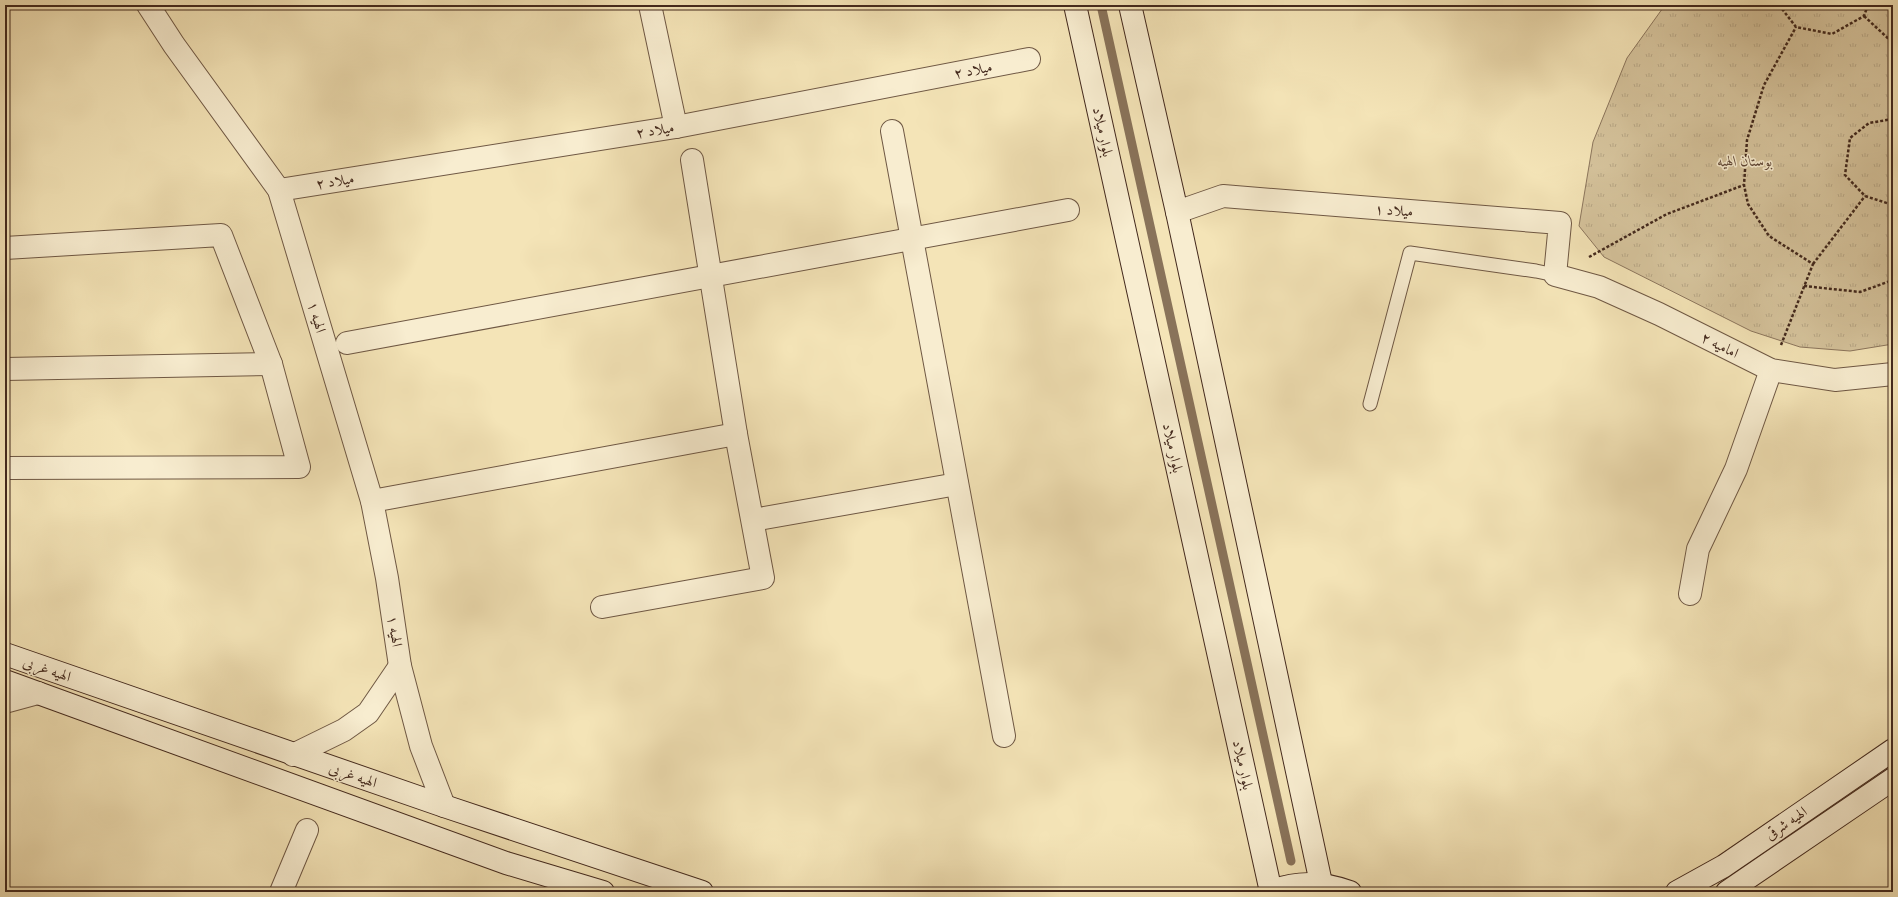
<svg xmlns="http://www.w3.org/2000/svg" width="1898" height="897" viewBox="0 0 1898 897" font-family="'IM FELL DW Pica',Amiri,serif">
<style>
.park{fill:url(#park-tufts);stroke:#8c765d}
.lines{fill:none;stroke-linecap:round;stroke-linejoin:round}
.stream{stroke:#89735a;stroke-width:9}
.lane-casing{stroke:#6f5844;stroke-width:15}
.street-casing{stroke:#6f5844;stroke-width:24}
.secondary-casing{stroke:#43291d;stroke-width:24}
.path{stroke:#43291d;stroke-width:2.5;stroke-dasharray:3 2;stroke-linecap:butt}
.lane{stroke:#f8edd0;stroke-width:13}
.street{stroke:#f8edd0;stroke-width:22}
.secondary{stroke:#f8edd0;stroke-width:22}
.labels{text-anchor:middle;stroke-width:3;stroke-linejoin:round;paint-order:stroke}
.street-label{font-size:15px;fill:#43291d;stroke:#f8edd0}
.park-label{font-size:15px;font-style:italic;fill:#604837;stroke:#f8edd0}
</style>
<defs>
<pattern id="park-tufts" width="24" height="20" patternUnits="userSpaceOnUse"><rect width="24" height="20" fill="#d6c49d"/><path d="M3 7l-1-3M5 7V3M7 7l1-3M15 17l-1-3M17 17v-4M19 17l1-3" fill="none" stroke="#b9a887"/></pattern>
</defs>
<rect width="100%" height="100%" fill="#f4e4b7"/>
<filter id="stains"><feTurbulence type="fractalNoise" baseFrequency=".005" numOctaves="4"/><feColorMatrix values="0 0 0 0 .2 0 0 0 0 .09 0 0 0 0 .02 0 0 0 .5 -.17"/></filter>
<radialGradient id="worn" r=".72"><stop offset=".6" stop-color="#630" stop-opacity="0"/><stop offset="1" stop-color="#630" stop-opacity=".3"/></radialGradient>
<polygon class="park" points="1665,5 1893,5 1893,344 1850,351 1800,347 1751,331 1604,257 1579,226 1593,142 1627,58"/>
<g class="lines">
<polyline class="stream" points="1101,5 1291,861"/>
<g class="lane-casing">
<polyline id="lane" points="1370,404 1410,253 1536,271 1555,275"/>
</g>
<g class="street-casing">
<g id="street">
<polyline points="148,5 174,45 279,190 372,501 387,578 400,666"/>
<polyline points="650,5 676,127"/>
<polyline points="892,131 1004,736"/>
<polyline points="279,190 676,127 1029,59"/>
<polyline points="1177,212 1223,196 1560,223 1555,275 1599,287 1659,314 1771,370 1835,380 1893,374"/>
<polyline points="5,248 221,235 271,364 299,467 5,468"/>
<polyline points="347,343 1068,210"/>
<polyline points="5,369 271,364"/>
<polyline points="372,501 736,434"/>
<polyline points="753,520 957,484"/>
<polyline points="1690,594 1698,549 1736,469 1771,370"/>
<polyline points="602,607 763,578 736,434 692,160"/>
<polyline points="5,702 38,693"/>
<polyline points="293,755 344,730 368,713 400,666 421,746 444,806"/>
<polyline points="281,892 307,830"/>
</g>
</g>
<g class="secondary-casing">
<g id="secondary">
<polyline points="1075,5 1271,892"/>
<polyline points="1130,5 1177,212 1321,883"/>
<polyline points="5,654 444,806 702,892"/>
<polyline points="5,681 506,863 603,892"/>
<path d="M1270,892c27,-11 52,-10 80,0"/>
<polyline points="1677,892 1724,866 1893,750"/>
<polyline points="1727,892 1893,779"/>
</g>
</g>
<g class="path">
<polyline points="1779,5 1796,27 1832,34 1864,16 1868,5"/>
<polyline points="1864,16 1893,43"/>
<polyline points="1893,119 1869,123 1850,138 1845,175 1865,196 1893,205"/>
<polyline points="1589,257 1667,214 1744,185"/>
<polyline points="1813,264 1865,196"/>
<polyline points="1804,286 1860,292 1893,280"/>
<polyline points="1781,345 1813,264 1769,236 1748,204 1744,185 1747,140 1764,85 1796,27"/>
</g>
<use href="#lane" class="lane"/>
<use href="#street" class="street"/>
<use href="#secondary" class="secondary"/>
</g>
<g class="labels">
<g class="street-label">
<text transform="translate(973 70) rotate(-11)" y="5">میلاد ۲</text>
<text transform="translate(655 130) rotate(-9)" y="5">میلاد ۲</text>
<text transform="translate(1103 132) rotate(78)" y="5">بلوار میلاد</text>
<text transform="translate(335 181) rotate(-9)" y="5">میلاد ۲</text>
<text transform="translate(1394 210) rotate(4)" y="5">میلاد ۱</text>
<text transform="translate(317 317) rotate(74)" y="5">الهیه ۱</text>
<text transform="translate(1720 345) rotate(27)" y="5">امامیه ۲</text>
<text transform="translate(1173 448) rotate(78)" y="5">بلوار میلاد</text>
<text transform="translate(395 631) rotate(81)" y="5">الهیه ۱</text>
<text transform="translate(47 669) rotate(19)" y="5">الهیه غربی</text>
<text transform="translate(1243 765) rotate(78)" y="5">بلوار میلاد</text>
<text transform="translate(353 775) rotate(19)" y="5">الهیه غربی</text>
<text transform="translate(1786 823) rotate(-34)" y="5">الهیه شرقی</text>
</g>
<g class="park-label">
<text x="1745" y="166">بوستان الهیه</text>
</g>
</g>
<rect width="1898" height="897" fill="none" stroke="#f4e4b7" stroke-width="20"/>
<rect x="6" y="6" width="1886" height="885" fill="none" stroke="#43291d" stroke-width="2"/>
<rect x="10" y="10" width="1878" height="877" fill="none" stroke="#43291d"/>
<rect width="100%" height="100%" filter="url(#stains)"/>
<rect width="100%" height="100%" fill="url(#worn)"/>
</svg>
